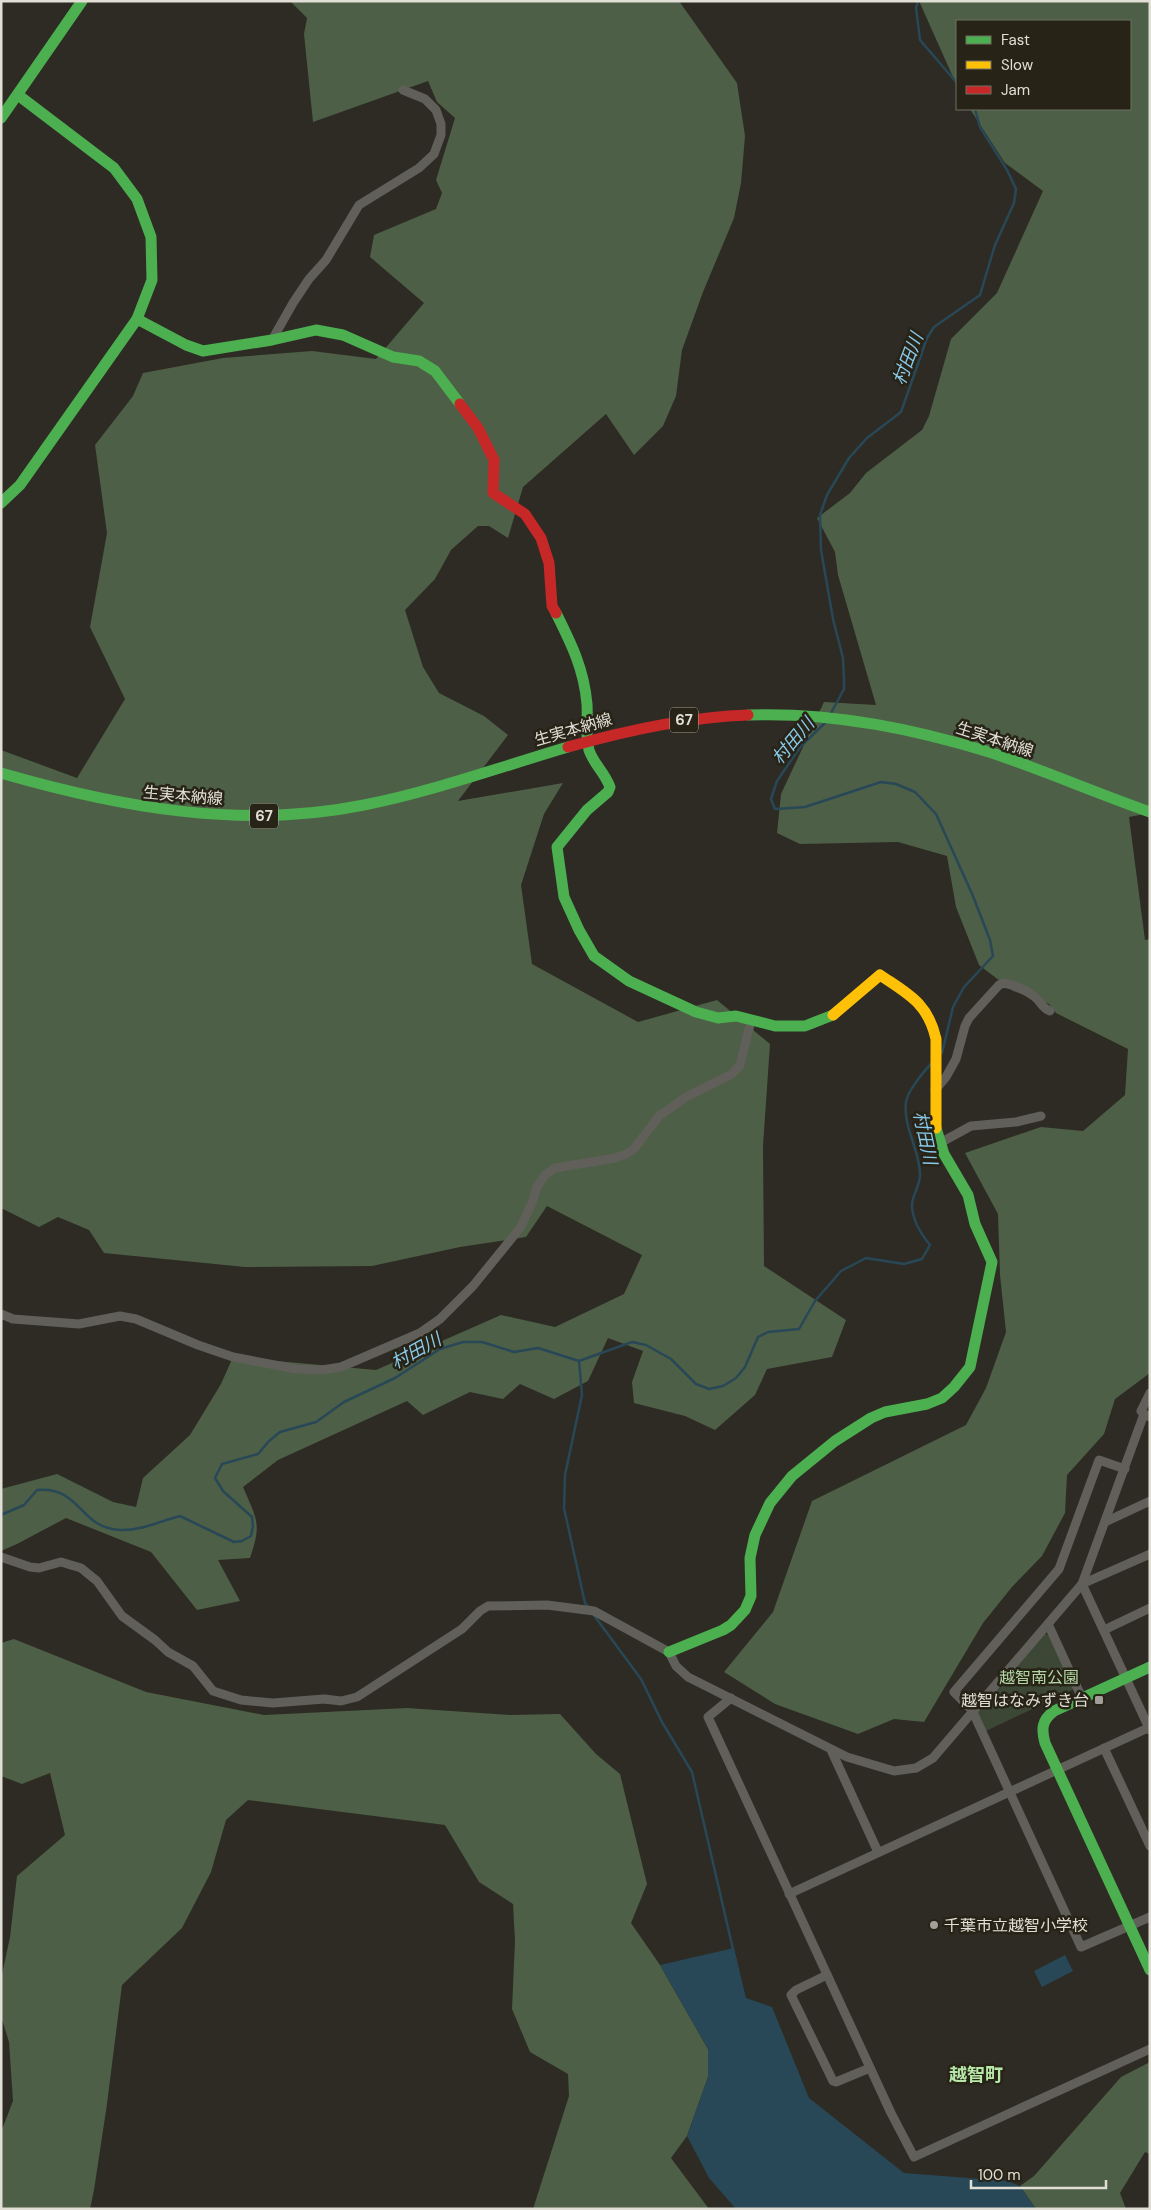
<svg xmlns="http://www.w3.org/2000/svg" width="1151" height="2210" viewBox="0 0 1151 2210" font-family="'DM Sans','Noto Sans JP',sans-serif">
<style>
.green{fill:#3c4835}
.forest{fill:#4d5f46}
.water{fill:#284857}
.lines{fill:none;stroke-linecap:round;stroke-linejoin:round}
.stream{stroke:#284857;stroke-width:2.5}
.street{stroke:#615f59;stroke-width:9}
.fast{stroke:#4caf50;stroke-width:11}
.slow{stroke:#ffc107;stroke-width:11}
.jam{stroke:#c62828;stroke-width:11}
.poi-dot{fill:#a29f98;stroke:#272316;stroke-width:2}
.labels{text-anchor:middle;stroke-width:5;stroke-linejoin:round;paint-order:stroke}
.shield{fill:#272316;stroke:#a9a69c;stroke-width:1}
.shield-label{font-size:15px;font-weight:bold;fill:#e1ded6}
.street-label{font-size:16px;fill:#e1ded6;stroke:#272316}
.park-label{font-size:16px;fill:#b2d7a4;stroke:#272316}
.poi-label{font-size:16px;fill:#e1ded6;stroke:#272316;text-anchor:end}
.water-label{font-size:18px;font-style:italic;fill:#88c8e9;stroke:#272316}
.neighbourhood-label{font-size:18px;font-weight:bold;fill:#b6e7a8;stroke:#272316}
</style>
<rect width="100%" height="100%" fill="#2d2b24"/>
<polygon class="green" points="1043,1633 1048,1635 1074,1689 986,1731 978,1713 978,1708"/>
<g class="forest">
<path d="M290,1h389l58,82 8,53 -4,47 -7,35 -31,74 -21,58 -6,46 -13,30 -29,29 -28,-41 -83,73 -15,51 -19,-12h-11l-27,24 -16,29 -30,31 18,57 16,26 45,23 24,19 -50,66 105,-18 -19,31 -23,71 11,79 106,58 79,-22 53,44 -7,102 1,120 82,54 -14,37 -65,12 -12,26 -40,35 -30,-14 -51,-13 -2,-21 11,-31 -35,-13 -20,43 -34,18 -34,-15 -17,15 -33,-7 -47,23 -16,-14 -129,59 -35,27c14,33 19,36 7,71l-32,2 22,41 -43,9 -46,-58 -85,-34 -49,26 -16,7v-62l56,-15 56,28 23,5 7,-29 47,-43 31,-51 12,-27 143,13 125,-55 54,12 69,-33 18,-39 -95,-49 -21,31 -66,10 -88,19 -127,1 -141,-14 -15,-23 -31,-13 -19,10 -38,-19v-458l76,28 48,-79 -35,-72 17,-94 -12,-88 38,-49 10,-23 80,-15 89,-7 64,8 48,-56 -54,-46 4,-22 62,-26 6,-16 -6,-13 19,-62 -18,-16 -9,-21 -115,41 -9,-88 3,-16z"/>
<polygon points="919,1 1150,1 1150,813 1129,817 1145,940 1150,939 1150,1373 1115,1399 1104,1434 1067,1475 1065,1513 1042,1556 1012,1587 983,1623 924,1722 894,1719 858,1734 775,1704 724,1672 773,1612 812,1501 966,1425 986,1388 1006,1332 1000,1275 998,1214 965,1153 1041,1127 1083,1131 1125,1095 1128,1049 1056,1013 1049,1004 1013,991 979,965 956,907 947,856 898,842 800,844 777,833 781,794 824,702 876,705 838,575 835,552 817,518 850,493 866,473 922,430 929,416 951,339 997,293 1043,191 1005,163 970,109 1130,109 1130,21 957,21 957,86"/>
<polygon points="14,1639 146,1692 264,1715 407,1708 510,1715 560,1714 596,1754 620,1774 647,1884 631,1923 660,1965 708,2049 708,2077 687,2136 671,2158 709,2209 533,2209 569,2096 568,2074 530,2052 512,2009 515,1941 513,1904 479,1882 445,1825 248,1800 226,1820 211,1872 182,1928 122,1985 107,2104 94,2190 90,2209 1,2209 1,2132 13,2101 9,2042 1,2016 1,1979 10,1937 17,1876 65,1835 50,1773 22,1784 1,1776 1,1643"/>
<polygon points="1150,2062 1150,2154 1145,2152 1120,2193 1126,2209 1036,2209 1020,2186 1034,2176 1121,2077"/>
</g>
<g class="water">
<polygon points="734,1948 746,1998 772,2007 809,2098 904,2173 1007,2181 1020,2186 1036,2209 736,2209 709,2178 687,2136 708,2077 708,2049 660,1965"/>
<polygon points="1065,1955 1073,1971 1042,1987 1034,1971"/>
</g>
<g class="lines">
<g class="stream">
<polyline points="918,1 916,8 920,40 957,83"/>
<polyline points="831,713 844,689 844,679 843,658 833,619 821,550 820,515 827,495 849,458 867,438 901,412 927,338 934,327 980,295 995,245 1014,203 1016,189 1007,170 980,127 975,109"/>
<polyline points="826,722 801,746 777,781 771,799 775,809 805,807 881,782 896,784 915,792 936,814 973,896 990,940 993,956 964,987 953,1007 942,1053"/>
<polyline points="579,1361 582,1395 565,1475 564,1508 585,1603 589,1608"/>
<path d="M1,1515l23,-10 13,-15c44,-4 42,38 83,40 21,1 40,-9 60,-14l54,26 8,-1 9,-5 2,-10 -1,-9 -29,-26 -8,-13 7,-14 36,-10 11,-13 11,-9 36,-10 28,-20 51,-24 45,-29 23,-7h19l32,10 24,-4 41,13 53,-19 14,3 25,14 25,25 13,5 14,-3 13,-8 9,-11 13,-30 10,-5 31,-3 16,-28 26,-30 25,-13 38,6 18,-5 8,-14c-9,-11 -17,-24 -18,-38 -1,-11 9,-22 8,-34 -1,-25 -17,-45 -14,-71 1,-10 18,-31 25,-38"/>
<polyline points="593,1614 641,1679 662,1722 692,1772 738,1971"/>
</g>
<g class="street">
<polyline points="272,340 293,303 309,279 326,260 359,205 419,168 434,154 441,135 441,124 436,110 425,99 403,90"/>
<path d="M935,1090l11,-13 10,-18 9,-33 4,-8 30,-33 5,-2c10,2 22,7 31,14 6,5 7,11 15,14"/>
<polyline points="940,1143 971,1126 1016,1122 1041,1116"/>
<polyline points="1,1314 13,1319 79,1324 120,1316 136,1319 198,1345 233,1357 296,1369 322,1370 341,1367 420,1333 440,1319 473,1286 520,1228 532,1203 537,1187 545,1175 555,1168 615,1158 626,1154 634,1149 659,1116 686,1097 732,1074 740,1065 751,1021"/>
<polyline points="1144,1414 1141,1411 1150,1393"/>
<polyline points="1125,1469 1099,1460 1059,1569 954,1692 972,1710 1081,1947 1150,1917"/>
<polyline points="1105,1522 1150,1501"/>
<polyline points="1150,1554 1082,1584 1150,1730"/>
<polyline points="1,1557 30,1567 39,1568 61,1562 81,1568 97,1581 122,1616 155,1640 168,1652 193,1666 213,1691 241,1700 273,1703 324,1699 341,1701 357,1697 462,1629 480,1611 488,1606 547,1605 594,1611 669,1652 676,1666 688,1677 847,1757 894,1771 916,1768 933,1758 1082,1584 1144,1414 1150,1417"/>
<polyline points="1048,1624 1082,1698"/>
<polyline points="1104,1630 1150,1608"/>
<polyline points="731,1698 708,1717 891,2113 914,2157 1150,2049"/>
<polyline points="1104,1748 1150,1846"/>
<polyline points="832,1752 878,1852"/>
<polyline points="789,1894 1150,1727"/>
<polyline points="827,1975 796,1990 791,1995 833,2081 836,2082 870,2068"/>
</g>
<g class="fast">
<polyline points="1,118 82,1"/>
<polyline points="137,319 186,345 203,351 272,340 316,330 343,335 393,357 419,361 435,371 460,404"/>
<polyline points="1,503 20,485 137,319 152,280 151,237 137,199 114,168 18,95"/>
<path d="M556,613c15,30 28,56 31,91 1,15 -2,31 2,46 4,13 16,23 21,37l-2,5 -21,18 -30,37 7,50 15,33 15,26 35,25 67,31 22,6 18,-2 39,10h30l28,-11"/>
<path d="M748,715c81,-3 164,13 241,37 54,18 107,41 161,60"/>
<path d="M1,773c118,34 240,57 363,32 70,-14 136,-38 204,-58"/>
<polyline points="669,1652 723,1630 731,1625 745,1610 751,1596 750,1558 755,1535 770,1503 792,1476 835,1441 871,1418 885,1412 927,1404 942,1398 954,1387 970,1367 992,1262 975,1224 968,1195 944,1154 936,1128"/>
<path d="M1150,1667l-96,44c-12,9 -13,18 -9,32l105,227"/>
</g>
<path class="slow" d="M833,1015l47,-40c28,19 48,28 56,64v89"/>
<g class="jam">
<polyline points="460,404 478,428 494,460 493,493 525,514 541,538 549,563 552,606 556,613"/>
<path d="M568,747c60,-17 119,-30 180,-32"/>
</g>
</g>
<g class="poi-dot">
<rect x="1094" y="1695" width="10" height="10" rx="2.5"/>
<circle cx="934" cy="1925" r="5"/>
</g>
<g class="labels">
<g class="shield">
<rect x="670" y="707.5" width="28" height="25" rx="4"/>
<rect x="250" y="803.5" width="28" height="25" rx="4"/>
</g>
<g class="shield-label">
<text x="684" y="725">67</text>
<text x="264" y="821">67</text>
</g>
<g class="street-label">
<text transform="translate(573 729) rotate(-16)" y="6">生実本納線</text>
<text transform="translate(995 739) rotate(18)" y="6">生実本納線</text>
<text transform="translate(183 795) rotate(5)" y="6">生実本納線</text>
</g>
<g class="park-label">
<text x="1039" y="1683">越智南公園</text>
</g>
<g class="poi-label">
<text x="1089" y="1706">越智はなみずき台</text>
<text x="944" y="1931" text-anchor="start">千葉市立越智小学校</text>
</g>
<g class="water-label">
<text transform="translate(908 359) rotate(-69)" y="6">村田川</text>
<text transform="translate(793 741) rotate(-50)" y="6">村田川</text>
<text transform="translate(925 1138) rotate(78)" y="6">村田川</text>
<text transform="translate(416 1351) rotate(-29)" y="6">村田川</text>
</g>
<g class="neighbourhood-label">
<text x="976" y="2081">越智町</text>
</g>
</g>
<rect width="1151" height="2210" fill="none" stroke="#e1ded6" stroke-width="5"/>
<rect x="956" y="20" width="175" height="90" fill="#272316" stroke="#716e63"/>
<rect x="966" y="36" width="25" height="8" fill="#4caf50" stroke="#716e63"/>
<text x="1001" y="45" font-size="15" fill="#e1ded6">Fast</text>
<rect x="966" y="61" width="25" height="8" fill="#ffc107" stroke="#716e63"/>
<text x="1001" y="70" font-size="15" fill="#e1ded6">Slow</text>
<rect x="966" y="86" width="25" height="8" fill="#c62828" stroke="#716e63"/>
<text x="1001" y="95" font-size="15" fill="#e1ded6">Jam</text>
<path d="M971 2180v8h135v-8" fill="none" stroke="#e1ded6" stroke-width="2.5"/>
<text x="978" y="2180" font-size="15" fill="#e1ded6" stroke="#272316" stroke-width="4" paint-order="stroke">100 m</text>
</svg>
